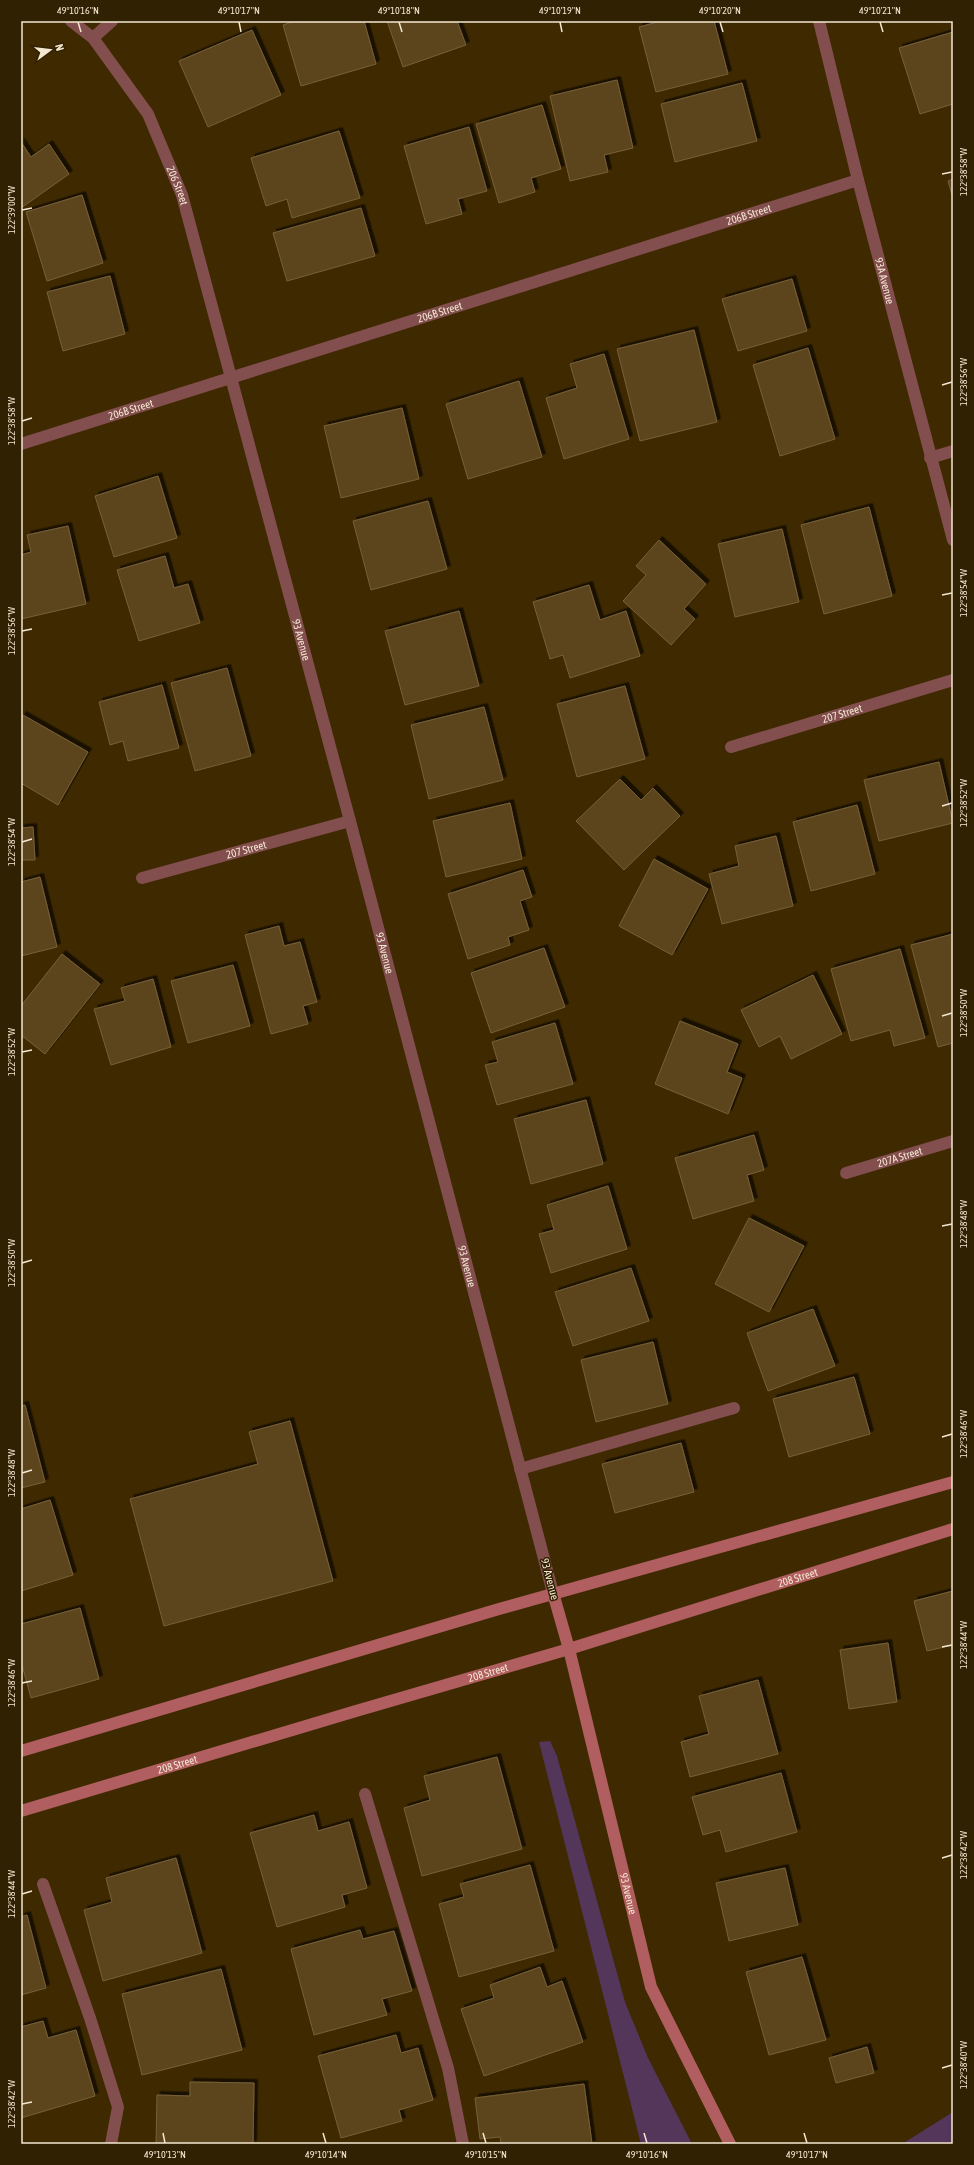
<svg xmlns="http://www.w3.org/2000/svg" width="974" height="2165" viewBox="0 0 974 2165" font-family="'Asap Condensed',sans-serif">
<style>
.green{fill:#53365a}
.building{fill:#5b451e;stroke:#776039;filter:url(#shadow)}
.lines{fill:none;stroke-linecap:round;stroke-linejoin:round}
.lane{stroke:#824e4e;stroke-width:12}
.street{stroke:#824e4e;stroke-width:12}
.secondary{stroke:#b05e5f;stroke-width:12}
.ticks{fill:none;stroke:#f4e7d2;stroke-width:1.5}
.labels{text-anchor:middle;stroke-width:3;stroke-linejoin:round;paint-order:stroke}
.street-label{font-size:11px;fill:#f4e7d2;stroke:#312103}
.neatline{fill:none;stroke:#f4e7d2;stroke-width:1.5}
.ticks-label{font-size:10px;text-anchor:middle;fill:#f4e7d2}
</style>
<defs>
<filter id="shadow"><feDropShadow dx="3.5" dy="-3.5" stdDeviation="0" flood-color="#0009"/></filter>
</defs>
<rect width="100%" height="100%" fill="#3e2900"/>
<g class="green">
<polygon points="550,1741 557,1756 625,2002 648,2058 692,2144 641,2144 539,1742"/>
<polygon points="953,2112 953,2144 902,2144"/>
</g>
<g class="building">
<polygon points="295,21 364,21 376,64 301,86 283,25"/>
<polygon points="387,21 457,21 466,45 403,67"/>
<polygon points="661,21 714,21 728,74 656,92 639,27"/>
<polygon points="252,30 281,95 208,127 179,61"/>
<polygon points="953,32 953,104 920,114 899,48"/>
<polygon points="617,80 633,148 604,155 608,172 570,181 550,96"/>
<polygon points="742,83 757,141 675,162 661,104"/>
<polygon points="542,105 561,169 531,178 535,192 499,203 476,124"/>
<polygon points="469,127 487,191 458,199 462,214 426,224 404,146"/>
<polygon points="339,131 360,198 292,218 287,199 266,206 251,158"/>
<polygon points="21,142 31,157 49,144 69,174 21,208"/>
<polygon points="953,179 953,198 948,181"/>
<polygon points="82,195 103,263 47,281 26,212"/>
<polygon points="361,208 375,256 287,281 273,233"/>
<polygon points="110,276 125,334 63,351 47,292"/>
<polygon points="792,279 807,331 738,351 722,299"/>
<polygon points="694,330 717,422 640,441 617,349"/>
<polygon points="808,348 835,439 780,456 753,365"/>
<polygon points="604,354 629,439 564,459 546,398 577,388 570,364"/>
<polygon points="519,381 542,457 468,479 446,404"/>
<polygon points="402,408 419,479 341,498 324,426"/>
<polygon points="158,476 177,538 114,557 95,496"/>
<polygon points="428,501 447,569 371,590 353,521"/>
<polygon points="869,507 892,596 824,614 801,525"/>
<polygon points="68,526 86,604 21,619 21,555 31,552 27,535"/>
<polygon points="782,529 799,602 735,617 718,544"/>
<polygon points="659,540 706,584 684,609 695,619 671,645 623,601 646,575 636,566"/>
<polygon points="165,556 174,588 188,584 200,623 139,641 117,570"/>
<polygon points="589,585 600,620 626,611 640,656 570,678 563,655 550,659 533,602"/>
<polygon points="459,611 479,686 405,705 385,631"/>
<polygon points="227,668 251,756 195,771 171,683"/>
<polygon points="162,685 179,748 128,761 123,741 110,745 99,702"/>
<polygon points="625,686 645,759 577,777 557,704"/>
<polygon points="484,707 503,780 429,799 411,725"/>
<polygon points="23,715 88,752 58,805 21,783 21,718"/>
<polygon points="939,762 953,823 879,841 864,780"/>
<polygon points="620,779 641,800 653,788 680,816 624,870 576,821"/>
<polygon points="510,803 522,859 446,877 433,821"/>
<polygon points="857,805 875,874 811,891 793,822"/>
<polygon points="33,827 35,860 21,860 21,828"/>
<polygon points="776,836 793,906 722,924 709,874 739,866 735,846"/>
<polygon points="654,859 708,889 672,955 619,926"/>
<polygon points="523,870 532,897 520,901 529,930 508,937 510,945 468,959 448,894"/>
<polygon points="40,877 57,947 21,956 21,882"/>
<polygon points="279,926 284,946 300,942 317,1002 303,1006 308,1024 271,1034 245,935"/>
<polygon points="953,934 953,1043 938,1047 911,945"/>
<polygon points="544,948 565,1007 491,1033 471,973"/>
<polygon points="900,949 925,1038 894,1046 890,1030 851,1041 831,969"/>
<polygon points="62,954 100,984 45,1054 21,1035 21,1006"/>
<polygon points="233,965 250,1026 188,1043 171,981"/>
<polygon points="813,975 842,1034 791,1059 780,1036 759,1047 741,1010"/>
<polygon points="153,979 171,1047 111,1065 94,1009 125,1001 121,988"/>
<polygon points="680,1021 738,1044 727,1072 742,1078 728,1114 655,1084"/>
<polygon points="555,1023 573,1084 497,1105 485,1065 498,1062 492,1042"/>
<polygon points="586,1100 603,1164 531,1184 514,1119"/>
<polygon points="754,1135 764,1170 747,1175 754,1201 693,1219 675,1158"/>
<polygon points="608,1186 627,1249 551,1273 539,1234 554,1230 547,1205"/>
<polygon points="749,1218 804,1246 769,1312 715,1284"/>
<polygon points="631,1268 649,1321 573,1346 555,1292"/>
<polygon points="813,1309 835,1366 768,1391 747,1333"/>
<polygon points="653,1342 668,1404 596,1422 581,1360"/>
<polygon points="854,1377 870,1434 789,1457 773,1399"/>
<polygon points="25,1405 45,1482 21,1488 21,1406"/>
<polygon points="290,1421 333,1581 164,1626 130,1499 258,1464 249,1432"/>
<polygon points="681,1443 694,1492 615,1513 602,1464"/>
<polygon points="50,1500 73,1575 21,1591 21,1509"/>
<polygon points="953,1591 953,1645 927,1651 914,1601"/>
<polygon points="80,1608 99,1679 31,1698 21,1661 21,1624"/>
<polygon points="888,1643 897,1702 849,1709 840,1650"/>
<polygon points="758,1680 778,1754 690,1777 681,1742 709,1734 699,1696"/>
<polygon points="497,1757 522,1849 422,1876 404,1808 430,1800 424,1776"/>
<polygon points="781,1773 797,1832 726,1852 720,1830 703,1835 692,1797"/>
<polygon points="314,1815 318,1831 349,1822 367,1888 342,1895 345,1907 277,1927 250,1833"/>
<polygon points="176,1858 202,1953 103,1981 84,1910 112,1902 106,1878"/>
<polygon points="530,1865 554,1951 459,1977 439,1904 464,1897 460,1884"/>
<polygon points="785,1868 798,1925 729,1941 716,1883"/>
<polygon points="27,1915 46,1988 21,1995 21,1917"/>
<polygon points="360,1930 363,1939 394,1931 412,1991 382,1999 387,2015 314,2035 291,1949"/>
<polygon points="802,1957 826,2040 769,2055 746,1972"/>
<polygon points="540,1967 547,1987 562,1981 583,2042 484,2076 461,2009 494,1998 490,1985"/>
<polygon points="221,1969 242,2050 142,2075 122,1994"/>
<polygon points="43,2021 48,2038 76,2030 95,2096 21,2118 21,2027"/>
<polygon points="396,2035 401,2053 418,2048 433,2100 399,2110 402,2121 341,2138 318,2056"/>
<polygon points="867,2047 874,2073 836,2083 829,2058"/>
<polygon points="190,2082 254,2083 253,2144 156,2144 157,2095 190,2096"/>
<polygon points="584,2084 592,2144 501,2144 500,2137 480,2139 475,2098"/>
</g>
<g class="lines">
<g class="lane">
<polyline points="520,1469 734,1408"/>
<polyline points="365,1794 448,2068 463,2144"/>
<polyline points="43,1884 90,2018 118,2107 111,2144"/>
</g>
<g class="street">
<path id="s1" d="M71,21l22,17 55,76 34,81 168,626 203,772"/>
<path id="s2" d="M819,21l39,159 95,360"/>
<polyline points="93,38 112,21"/>
<path id="s3" d="M21,444l837,-264"/>
<polyline points="930,458 953,451"/>
<path id="s4" d="M731,747l222,-67"/>
<path id="s5" d="M142,878l208,-57"/>
<path id="s6" d="M846,1173l107,-32"/>
</g>
<g class="secondary">
<path id="s7" d="M553,1593l16,56 82,338 79,157"/>
<polyline points="21,1751 499,1609 953,1482"/>
<path id="s8" d="M21,1811l335,-100 213,-62 384,-120"/>
</g>
</g>
<path class="ticks" d="M78,22l3,10M239,22l2,10M399,22l3,10M560,22l2,10M720,22l3,10M880,22l3,10M942,174l10,-2M22,210l10,-2M942,385l10,-3M22,421l10,-3M942,595l10,-2M22,631l10,-2M942,806l10,-3M22,842l10,-3M942,1016l10,-3M22,1052l10,-2M942,1226l10,-2M22,1263l10,-3M942,1437l10,-3M22,1473l10,-3M942,1647l10,-2M22,1683l10,-2M942,1858l10,-3M22,1894l10,-3M942,2068l10,-3M22,2104l10,-2M163,2133l2,10M323,2133l3,10M483,2133l3,10M644,2133l3,10M804,2133l3,10"/>
<g class="labels">
<g class="street-label">
<text dy="4" stroke="none"><textPath href="#s1" startOffset="199">206 Street</textPath></text>
<text dy="4" stroke="none"><textPath href="#s3" startOffset="763">206B Street</textPath></text>
<text dy="4" stroke="none"><textPath href="#s2" startOffset="268">93A Avenue</textPath></text>
<text dy="4" stroke="none"><textPath href="#s3" startOffset="439">206B Street</textPath></text>
<text dy="4" stroke="none"><textPath href="#s3" startOffset="115">206B Street</textPath></text>
<text dy="4" stroke="none"><textPath href="#s1" startOffset="670">93 Avenue</textPath></text>
<text dy="4" stroke="none"><textPath href="#s4" startOffset="116">207 Street</textPath></text>
<text dy="4" stroke="none"><textPath href="#s5" startOffset="108">207 Street</textPath></text>
<text dy="4" stroke="none"><textPath href="#s1" startOffset="994">93 Avenue</textPath></text>
<text dy="4" stroke="none"><textPath href="#s6" startOffset="56">207A Street</textPath></text>
<text dy="4" stroke="none"><textPath href="#s1" startOffset="1318">93 Avenue</textPath></text>
<text dy="4" stroke="none"><textPath href="#s8" startOffset="811">208 Street</textPath></text>
<text transform="translate(550 1579) rotate(75)" y="4">93 Avenue</text>
<text dy="4" stroke="none"><textPath href="#s8" startOffset="487">208 Street</textPath></text>
<text dy="4" stroke="none"><textPath href="#s8" startOffset="163">208 Street</textPath></text>
<text dy="4" stroke="none"><textPath href="#s7" startOffset="310">93 Avenue</textPath></text>
</g>
</g>
<rect width="974" height="2165" fill="none" stroke="#312103" stroke-width="44"/>
<g transform="translate(50 50) rotate(75)" stroke="#312103" stroke-width="3" paint-order="stroke">
<path d="M0-3L7 15L0 10L-7 15Z" fill="#f4e7d2"/>
<text y="-6" font-size="11" font-weight="bold" text-anchor="middle" fill="#f4e7d2">N</text>
</g>
<rect x="22" y="22" width="930" height="2121" class="neatline"/>
<g class="ticks-label">
<text x="78" y="14">49°10'16"N</text>
<text x="239" y="14">49°10'17"N</text>
<text x="399" y="14">49°10'18"N</text>
<text x="560" y="14">49°10'19"N</text>
<text x="720" y="14">49°10'20"N</text>
<text x="880" y="14">49°10'21"N</text>
<text transform="translate(963 172) rotate(-90)" y="4">122°38'58"W</text>
<text transform="translate(11 210) rotate(-90)" y="4">122°39'00"W</text>
<text transform="translate(963 382) rotate(-90)" y="4">122°38'56"W</text>
<text transform="translate(11 421) rotate(-90)" y="4">122°38'58"W</text>
<text transform="translate(963 593) rotate(-90)" y="4">122°38'54"W</text>
<text transform="translate(11 631) rotate(-90)" y="4">122°38'56"W</text>
<text transform="translate(963 803) rotate(-90)" y="4">122°38'52"W</text>
<text transform="translate(11 842) rotate(-90)" y="4">122°38'54"W</text>
<text transform="translate(963 1013) rotate(-90)" y="4">122°38'50"W</text>
<text transform="translate(11 1052) rotate(-90)" y="4">122°38'52"W</text>
<text transform="translate(963 1224) rotate(-90)" y="4">122°38'48"W</text>
<text transform="translate(11 1263) rotate(-90)" y="4">122°38'50"W</text>
<text transform="translate(963 1434) rotate(-90)" y="4">122°38'46"W</text>
<text transform="translate(11 1473) rotate(-90)" y="4">122°38'48"W</text>
<text transform="translate(963 1645) rotate(-90)" y="4">122°38'44"W</text>
<text transform="translate(11 1683) rotate(-90)" y="4">122°38'46"W</text>
<text transform="translate(963 1855) rotate(-90)" y="4">122°38'42"W</text>
<text transform="translate(11 1894) rotate(-90)" y="4">122°38'44"W</text>
<text transform="translate(963 2065) rotate(-90)" y="4">122°38'40"W</text>
<text transform="translate(11 2104) rotate(-90)" y="4">122°38'42"W</text>
<text x="165" y="2158">49°10'13"N</text>
<text x="326" y="2158">49°10'14"N</text>
<text x="486" y="2158">49°10'15"N</text>
<text x="647" y="2158">49°10'16"N</text>
<text x="807" y="2158">49°10'17"N</text>
</g>
</svg>
